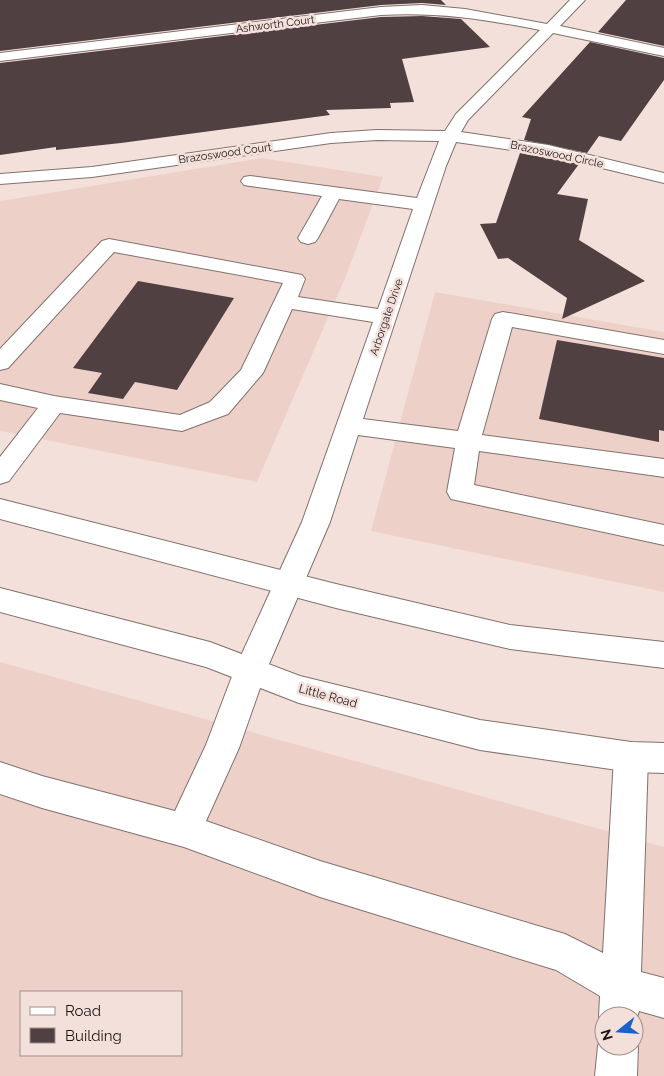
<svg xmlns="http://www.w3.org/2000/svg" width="664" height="1076" viewBox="0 0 664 1076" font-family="Raleway,sans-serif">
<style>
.built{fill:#edd1c9;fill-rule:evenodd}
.building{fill:#504042}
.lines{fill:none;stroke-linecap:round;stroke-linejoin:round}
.minor-casing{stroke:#82716c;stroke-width:2}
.major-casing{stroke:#82716c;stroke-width:2}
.minor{fill:#fff;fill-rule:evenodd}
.major{fill:#fff;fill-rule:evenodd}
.labels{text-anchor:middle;stroke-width:5;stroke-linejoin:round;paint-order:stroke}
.far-street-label{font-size:11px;fill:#1d1615;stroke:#f4e0db}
.street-label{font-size:12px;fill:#1d1615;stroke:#f4e0db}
</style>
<rect width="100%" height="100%" fill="#f4e0db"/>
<g class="built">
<polygon points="262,158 383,177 346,276 257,482 0,431 0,201"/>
<polygon points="435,292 664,332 664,592 371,531"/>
<path d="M0,662l664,185v229h-664zM21,992h160v63h-160zM604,1016h30v30h-30z"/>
</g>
<g class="building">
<polygon points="0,0 441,0 446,5 422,3 381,5 0,51"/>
<polygon points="626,0 664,0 664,46 598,32"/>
<polygon points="422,16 461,19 490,47 402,59 414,102 390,103 391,108 326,110 330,115 121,143 56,150 56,147 0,155 0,63 381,17"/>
<polygon points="590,42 664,58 664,80 621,141 599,136 587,153 524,140 531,119 522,117"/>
<polygon points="520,153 579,164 557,194 588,199 579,240 645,281 562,319 567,298 508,258 498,259 480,224 496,223"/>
<polygon points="138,281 234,298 177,390 135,382 123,399 88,393 102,373 73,368"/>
<polygon points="557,340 664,358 664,431 659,430 659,442 539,419"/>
</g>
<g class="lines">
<g class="minor-casing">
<g id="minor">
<path d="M570,0h15l-25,26 104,22v8l-111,-23 -85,87 -7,12 87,13 116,28v10l-116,-28 -92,-13 -10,24 -83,253 95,12 34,-112 3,-5 8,-2 161,28v14l-152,-27 -30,108 182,24v18l-185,-26 -5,34 190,40v20l-213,-46 -4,-7 8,-44 -97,-13 -28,87 -64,149 -27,77 -33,73 114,40 245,73 38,19 11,-196 5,-11 12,-4 12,4 5,11 -7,215 23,6v40l-25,-7 -5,17v-12h-30v12l-5,-12 1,-20 -44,-26 -236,-73 -136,-50 -142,-39 -42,-14v-32l42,14 133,35 31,-66 28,-74 68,-149 71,-200 -81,-13 -29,64 -35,41 -46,17 -122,-18 -51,68 -9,3v-27l38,-49 -38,-8v-16l54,12 126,19 30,-13 31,-32 42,-87 -169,-31 -106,116 -8,2v-21l102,-108 7,-2 193,36 3,4 -7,18 80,12 35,-100 -74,-10 -21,39 -3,4 -7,2 -7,-2 -3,-4 24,-42 -72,-10 -6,-1 -3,-4 3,-4 6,-1 167,22 22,-57 -62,-1 -46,3 -239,34 -92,7v-10l92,-7 239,-34 46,-3 68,1 11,-17 84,-84c-56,-11 -102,-18 -159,-15l-381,46v-8l381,-46 41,-2 43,4 82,15z"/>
<polygon points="604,1032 604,1046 634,1046 634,1035 638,1046 637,1076 595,1076 598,1046"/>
</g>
</g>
<g class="major-casing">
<g id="major">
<polygon points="0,499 336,584 510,625 664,642 664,668 510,649 336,608 0,519"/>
<polygon points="0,588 210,642 300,676 480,720 631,742 664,743 664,773 631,772 480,750 299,703 206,667 0,612"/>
</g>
</g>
<use href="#minor" class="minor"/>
<use href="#major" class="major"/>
</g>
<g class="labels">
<g class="far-street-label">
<text transform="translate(275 24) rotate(-7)" y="4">Ashworth Court</text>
<text transform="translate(225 153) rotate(-8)" y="4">Brazoswood Court</text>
<text transform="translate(557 154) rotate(12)" y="4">Brazoswood Circle</text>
<text transform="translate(386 317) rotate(-71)" y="4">Arborgate Drive</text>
</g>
<g class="street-label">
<text transform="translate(328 696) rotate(15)" y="4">Little Road</text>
</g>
</g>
<rect x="20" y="991" width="162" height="65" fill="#f4e0db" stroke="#9e8f8c"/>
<rect x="30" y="1007" width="25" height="8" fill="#ffffff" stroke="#9e8f8c"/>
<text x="65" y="1016" font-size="15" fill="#1d1615">Road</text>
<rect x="30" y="1028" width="25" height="15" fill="#504042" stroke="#9e8f8c"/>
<text x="65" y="1041" font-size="15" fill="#1d1615">Building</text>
<g transform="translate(619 1031) rotate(253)"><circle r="24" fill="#f4e0db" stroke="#9e8f8c"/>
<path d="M0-4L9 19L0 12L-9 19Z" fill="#1b61cc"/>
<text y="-8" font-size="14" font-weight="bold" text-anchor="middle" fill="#1d1615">N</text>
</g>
</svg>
